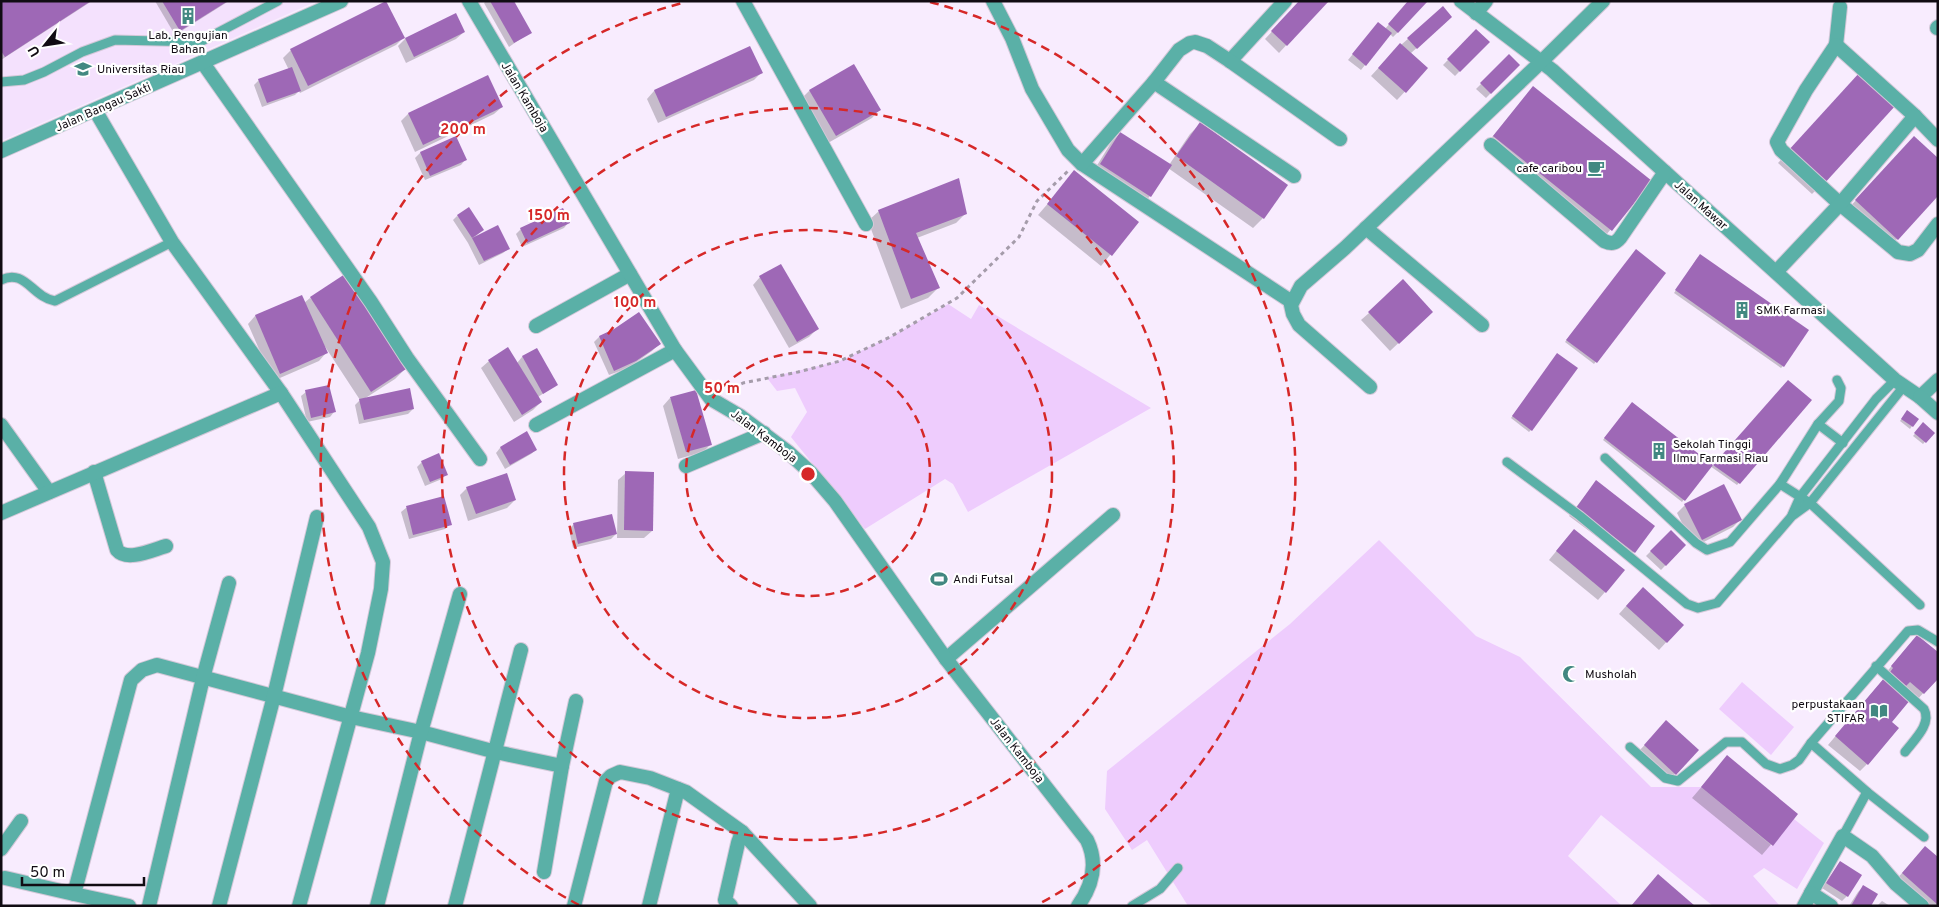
<svg xmlns="http://www.w3.org/2000/svg" width="1939" height="907" viewBox="0 0 1939 907" font-family="Overpass,sans-serif">
<style>
.built{fill:#f4e1fd}
.green{fill:#eeccfd}
.shadow{fill:#0003}
.building{fill:#9e68b6}
.lines{fill:none;stroke-linecap:round;stroke-linejoin:round}
.service-casing{stroke:#d3c8d8;stroke-width:11}
.minor-casing{stroke:#d3c8d8;stroke-width:16}
.tertiary-casing{stroke:#d3c8d8;stroke-width:16}
.path{stroke:#a59caa;stroke-width:3;stroke-dasharray:4 4;stroke-linecap:butt}
.service{stroke:#5ab0a7;stroke-width:9}
.minor{stroke:#5ab0a7;stroke-width:14}
.tertiary{stroke:#5ab0a7;stroke-width:14}
.ring{fill:none;stroke:#d62828;stroke-width:2.5;stroke-dasharray:9 6}
.labels{text-anchor:middle;stroke-width:4.5;stroke-linejoin:round;paint-order:stroke}
.poi-label{font-size:12px;fill:#110c13;stroke:#fff;text-anchor:start}
.street-label{font-size:12px;fill:#110c13;stroke:#fff}
.centre{fill:#d62828;stroke:#fff;stroke-width:2.5}
.ring-label{font-size:15px;text-anchor:middle;font-weight:bold;fill:#d62828;stroke:#fff;stroke-width:4.5;stroke-linejoin:round;paint-order:stroke}
</style>
<rect width="100%" height="100%" fill="#f8ecfe"/>
<polygon class="built" points="1,1 317,1 1,141"/>
<g class="green">
<polygon points="948,304 971,319 979,305 1151,408 968,512 953,484 945,479 865,529 791,437 807,412 795,388 777,391 767,378 840,361 890,337"/>
<polygon points="1379,540 1476,636 1520,657 1651,787 1701,787 1772,846 1794,819 1824,843 1797,889 1764,868 1753,876 1780,906 1713,906 1601,815 1568,856 1622,906 1188,906 1147,840 1132,850 1105,809 1107,771 1290,624"/>
<polygon points="1742,682 1794,727 1771,755 1719,709"/>
</g>
<g class="shadow">
<polygon points="1,1 92,1 1,60"/>
<polygon points="155,1 229,1 175,35"/>
<polygon points="486,1 512,1 530,32 509,47 484,3"/>
<polygon points="1300,1 1327,1 1279,53 1265,39"/>
<polygon points="1409,1 1398,32 1393,37 1390,34 1361,70 1348,60 1374,28 1385,29"/>
<polygon points="386,3 403,38 396,45 300,93 299,91 295,95 262,107 254,85 259,80 289,70 283,58 291,50"/>
<polygon points="1443,8 1446,22 1411,53 1427,68 1397,100 1371,76 1393,52"/>
<polygon points="1476,31 1488,42 1455,76 1443,65"/>
<polygon points="464,32 456,39 406,63 398,46 405,39"/>
<polygon points="750,48 761,73 754,80 658,123 647,99 654,91"/>
<polygon points="1509,56 1518,65 1486,98 1476,89"/>
<polygon points="1850,84 1822,184 1812,194 1778,163"/>
<polygon points="1533,87 1651,181 1601,241 1484,147"/>
<polygon points="809,91 879,110 872,118 828,143 802,98"/>
<polygon points="502,107 494,114 415,152 401,121 408,114"/>
<polygon points="1200,124 1263,218 1253,228 1168,168 1150,196 1143,204 1093,172 1112,141 1120,134 1169,165 1190,134"/>
<polygon points="455,138 465,160 461,165 425,180 415,158 420,153"/>
<polygon points="1904,148 1897,239 1887,249 1846,211"/>
<polygon points="1075,172 1137,222 1101,266 1038,215"/>
<polygon points="879,211 966,213 956,223 917,238 938,288 928,298 901,309 868,221"/>
<polygon points="457,216 482,230 475,237 508,249 503,253 479,265 468,243 453,220"/>
<polygon points="568,223 564,228 522,247 516,234 521,229"/>
<polygon points="1634,253 1664,273 1594,364 1565,342"/>
<polygon points="1698,257 1783,366 1781,368 1674,293"/>
<polygon points="760,277 817,329 809,337 789,348 753,285"/>
<polygon points="301,297 304,303 310,298 405,369 395,379 364,399 413,409 408,414 359,424 355,405 360,400 324,345 326,353 319,361 273,381 248,324 255,316"/>
<polygon points="1369,313 1424,319 1390,351 1361,320"/>
<polygon points="613,331 659,344 652,351 628,368 609,375 594,342 599,337"/>
<polygon points="536,349 556,385 538,397 541,402 533,410 514,422 481,368 489,361 517,363 522,357"/>
<polygon points="1556,356 1531,430 1529,432 1511,418"/>
<polygon points="1788,381 1810,400 1737,485 1710,466 1682,502 1603,440 1632,403 1713,466"/>
<polygon points="306,392 334,412 330,417 307,422 301,396"/>
<polygon points="670,398 710,445 703,452 678,459 663,406"/>
<polygon points="1905,414 1917,419 1910,429 1900,421"/>
<polygon points="1923,424 1933,433 1923,444 1913,436"/>
<polygon points="526,433 536,450 531,454 505,469 496,453 500,448"/>
<polygon points="422,462 446,474 442,479 425,486 417,467"/>
<polygon points="626,473 652,531 644,538 617,538 618,480"/>
<polygon points="1596,482 1634,552 1627,559 1569,516"/>
<polygon points="1724,486 1740,520 1733,527 1694,547 1677,513 1685,505"/>
<polygon points="467,488 515,500 507,508 468,521 460,495"/>
<polygon points="443,498 450,524 445,529 409,539 401,512 406,508"/>
<polygon points="574,524 616,534 611,539 573,548 569,529"/>
<polygon points="1671,531 1685,545 1661,570 1646,556"/>
<polygon points="1567,538 1605,592 1598,600 1549,560"/>
<polygon points="1635,596 1682,625 1659,650 1619,614"/>
<polygon points="1910,644 1938,677 1916,701 1902,689 1890,722 1867,764 1860,771 1828,745 1878,686 1886,676 1885,674"/>
<polygon points="1659,730 1675,774 1668,781 1637,753"/>
<polygon points="1727,757 1797,814 1762,855 1692,798"/>
<polygon points="1918,855 1938,858 1938,906 1923,906 1895,881"/>
<polygon points="1840,862 1847,896 1842,901 1822,888"/>
<polygon points="1863,887 1869,906 1849,906 1858,892"/>
<polygon points="1882,901 1890,906 1877,906"/>
</g>
<g class="building">
<polygon points="1,1 91,1 5,57 1,51"/>
<polygon points="162,1 228,1 180,31"/>
<polygon points="386,1 405,38 308,86 290,49"/>
<polygon points="490,1 514,1 532,33 514,43"/>
<polygon points="1299,1 1329,1 1287,46 1271,31"/>
<polygon points="1408,1 1428,1 1398,33 1388,24"/>
<polygon points="1443,6 1452,17 1417,49 1407,38"/>
<polygon points="456,13 465,32 414,57 405,38"/>
<polygon points="1378,22 1392,33 1366,66 1352,54"/>
<polygon points="1476,29 1490,42 1460,72 1447,59"/>
<polygon points="1400,43 1428,68 1406,93 1378,68"/>
<polygon points="750,46 763,73 666,117 654,90"/>
<polygon points="1509,54 1520,65 1491,94 1480,83"/>
<polygon points="854,64 881,110 836,136 809,90"/>
<polygon points="292,67 301,91 267,103 258,79"/>
<polygon points="1860,72 1896,105 1823,185 1787,152"/>
<polygon points="488,75 503,107 423,145 408,113"/>
<polygon points="1533,86 1652,181 1612,231 1493,136"/>
<polygon points="1200,122 1288,185 1264,219 1176,156"/>
<polygon points="1120,132 1172,165 1151,197 1100,164"/>
<polygon points="456,136 467,160 430,176 420,152"/>
<polygon points="1914,136 1938,158 1938,196 1898,240 1855,200"/>
<polygon points="1074,170 1139,222 1112,256 1047,204"/>
<polygon points="959,178 967,214 916,233 940,288 911,299 878,210"/>
<polygon points="469,207 484,230 472,238 457,215"/>
<polygon points="563,208 570,223 527,243 520,228"/>
<polygon points="498,225 510,249 484,261 472,238"/>
<polygon points="1636,249 1666,273 1597,363 1566,340"/>
<polygon points="1700,254 1809,330 1784,367 1675,290"/>
<polygon points="781,264 819,329 797,342 759,276"/>
<polygon points="345,274 406,369 371,392 310,297"/>
<polygon points="1403,279 1433,312 1399,344 1368,312"/>
<polygon points="302,295 328,353 280,374 255,315"/>
<polygon points="639,312 661,344 636,361 614,371 599,336 614,329"/>
<polygon points="508,347 542,402 522,415 488,360"/>
<polygon points="537,348 558,385 543,394 522,356"/>
<polygon points="1557,353 1578,368 1532,431 1512,416"/>
<polygon points="1788,380 1812,400 1740,484 1713,465"/>
<polygon points="329,385 336,412 311,418 305,390"/>
<polygon points="410,388 414,409 364,420 359,399"/>
<polygon points="696,390 712,445 686,452 670,397"/>
<polygon points="1632,402 1713,465 1685,501 1604,438"/>
<polygon points="1907,410 1919,419 1913,427 1901,419"/>
<polygon points="1923,422 1935,433 1926,443 1914,433"/>
<polygon points="527,431 537,450 510,465 500,447"/>
<polygon points="439,453 448,475 430,482 421,461"/>
<polygon points="625,471 654,472 653,531 624,530"/>
<polygon points="507,473 516,500 476,514 466,487"/>
<polygon points="1596,480 1655,526 1635,553 1576,508"/>
<polygon points="1724,484 1742,520 1702,540 1684,504"/>
<polygon points="444,496 452,525 413,535 406,506"/>
<polygon points="612,514 617,534 578,544 573,523"/>
<polygon points="1574,529 1625,570 1606,593 1556,551"/>
<polygon points="1671,530 1686,545 1666,566 1650,551"/>
<polygon points="1643,587 1684,625 1667,643 1626,606"/>
<polygon points="1917,635 1938,652 1938,679 1924,694 1910,682 1906,686 1898,679 1896,682 1888,675 1893,668 1891,666"/>
<polygon points="1885,677 1911,699 1892,722 1899,728 1868,765 1835,736"/>
<polygon points="1666,720 1699,750 1676,775 1644,745"/>
<polygon points="1727,755 1798,814 1773,846 1701,787"/>
<polygon points="1925,846 1938,857 1938,905 1902,873"/>
<polygon points="1840,861 1862,875 1848,897 1826,883"/>
<polygon points="1658,874 1695,906 1631,906"/>
<polygon points="1863,885 1878,894 1871,906 1851,906"/>
</g>
<g class="lines">
<g class="service-casing">
<g id="service">
<polyline points="1,82 24,80 44,72 82,52 115,40 200,42 278,1"/>
<path d="M1,280c24,-12 31,17 54,21l117,-59"/>
<polyline points="1837,380 1841,388 1839,401 1818,424 1780,484 1810,503 1920,605"/>
<polyline points="1818,424 1843,443"/>
<polyline points="1605,458 1696,543 1707,550 1730,542 1780,484"/>
<polyline points="1507,462 1580,516 1687,604 1698,608 1717,603 1792,516 1810,503 1904,386"/>
<polyline points="1792,515 1800,497 1876,399 1895,380"/>
<path d="M1876,666l48,43c8,15 -10,31 -19,43"/>
<polyline points="1811,743 1867,792 1924,837"/>
<polyline points="1630,747 1665,778 1678,781 1726,742 1742,742 1766,764 1780,769 1792,765 1799,760 1811,743 1908,631 1918,630 1938,642"/>
<polyline points="1843,836 1867,792"/>
<polyline points="1132,906 1160,889 1178,868"/>
</g>
</g>
<g class="minor-casing">
<g id="minor">
<polyline points="743,1 866,224"/>
<polyline points="993,1 1012,38 1032,89 1068,150 1082,164 1292,302"/>
<polyline points="1461,1 1552,70 1895,380 1920,397 1938,380"/>
<polyline points="1476,13 1486,1"/>
<polyline points="1937,28 1938,27"/>
<polyline points="1836,45 1840,7"/>
<polyline points="1230,61 1285,1"/>
<polyline points="203,63 371,302 407,358 480,459"/>
<polyline points="1154,82 1294,176"/>
<polyline points="95,110 172,242 281,393 369,527 383,562 381,589 368,653 299,906"/>
<polyline points="1938,140 1915,116 1836,45 1806,90 1777,142 1781,150 1840,204 1898,252 1910,254 1918,250 1938,224"/>
<path d="M1491,145l113,96c7,3 11,3 16,-3l45,-66"/>
<polyline points="1082,164 1154,82 1179,50 1190,43 1195,42 1207,46 1230,61 1340,139"/>
<polyline points="1366,228 1482,325"/>
<polyline points="1776,272 1840,204 1915,116"/>
<polyline points="536,326 630,274"/>
<polyline points="1370,387 1299,325 1293,314 1291,305 1301,286 1345,248 1541,62 1603,1"/>
<polyline points="1920,397 1938,413"/>
<polyline points="1,425 49,492"/>
<polyline points="536,425 675,350"/>
<polyline points="686,466 764,433"/>
<path d="M94,472l23,78c10,12 35,0 49,-4"/>
<polyline points="1,513 281,393"/>
<polyline points="946,659 1113,515"/>
<polyline points="1,849 21,821"/>
<polyline points="544,872 562,766"/>
<polyline points="5,878 74,894"/>
<polyline points="1811,893 1843,836 1872,856 1896,884 1922,906"/>
<polyline points="129,906 74,894 131,680 142,670 157,665 351,717 421,732 496,752 562,766 576,701"/>
<polyline points="149,906 203,678 229,583"/>
<polyline points="219,906 274,696 317,517"/>
<polyline points="377,906 421,732 460,594"/>
<polyline points="455,906 521,650"/>
<polyline points="574,906 606,781 611,776 620,772 650,778 686,792 742,832 810,906"/>
<polyline points="649,906 678,789"/>
<polyline points="731,906 725,900 738,843 742,832"/>
<polyline points="1804,906 1811,893 1831,906"/>
</g>
</g>
<g class="tertiary-casing">
<g id="tertiary">
<path d="M469,1l206,349 36,49 29,17 48,36 23,21 24,28 111,158 141,181c11,23 6,45 -9,66"/>
<polyline points="1,151 341,1"/>
</g>
</g>
<polyline class="path" points="727,391 743,383 798,372 840,361 890,337 957,298 1019,237 1037,201 1068,171"/>
<use href="#service" class="service"/>
<use href="#minor" class="minor"/>
<use href="#tertiary" class="tertiary"/>
</g>
<g class="ring">
<circle cx="808" cy="474" r="122"/>
<circle cx="808" cy="474" r="244"/>
<circle cx="808" cy="474" r="366"/>
<path d="M579 905A488 488 0 0 1 686 2M930 2A488 488 0 0 1 1037 905"/>
</g>
<defs>
<g id="building-bare" transform="scale(1.35)"><path d="M-4-6H4V6H1V3H-1V6H-4ZM-2.5-4.3h1.7v1.8h-1.7ZM.8-4.3h1.7v1.8H.8ZM-2.5-1h1.7V.8h-1.7ZM.8-1h1.7V.8H.8Z" fill="#428881" stroke="#fff" stroke-width="2.5" paint-order="stroke"/></g>
<g id="university-bare" transform="scale(1.35)"><path d="M0-5L7-2L0 1L-7-2ZM-4 1L0 2.5L4 1V4Q0 6-4 4Z" fill="#428881" stroke="#fff" stroke-width="2.5" paint-order="stroke"/></g>
<g id="cafe-bare" transform="scale(1.35)"><path d="M-5.5-4.5H6V0H3Q3 3.5 0 3.5H-2.5Q-5.5 3.5-5.5 0ZM3-3.2v2h1.7v-2ZM-6 4.5H4V6H-6Z" fill="#428881" stroke="#fff" stroke-width="2.5" paint-order="stroke"/></g>
<g id="stadium-bare" transform="scale(1.35)"><path d="M0-5a6.5 5 0 1 0 0 10a6.5 5 0 1 0 0-10ZM-3.5-1.8h7v3.6h-7Z" fill="#428881" stroke="#fff" stroke-width="2.5" paint-order="stroke"/></g>
<g id="mosque-bare" transform="scale(1.35)"><path d="M3.5-4.9A6 6 0 1 0 3.5 4.9A5 5 0 1 1 3.5-4.9Z" fill="#428881" stroke="#fff" stroke-width="2.5" paint-order="stroke"/></g>
<g id="library-bare" transform="scale(1.35)"><path d="M-6-4Q-3-5.5-.7-3.5V5Q-3 3-6 4ZM6-4Q3-5.5 .7-3.5V5Q3 3 6 4Z" fill="#428881" stroke="#fff" stroke-width="2.5" paint-order="stroke"/></g>
</defs>
<g fill-rule="evenodd">
<use href="#building-bare" x="188" y="16"/>
<use href="#university-bare" x="83" y="69"/>
<use href="#cafe-bare" x="1596" y="168"/>
<use href="#building-bare" x="1742" y="310"/>
<use href="#building-bare" x="1659" y="451"/>
<use href="#stadium-bare" x="939" y="579"/>
<use href="#mosque-bare" x="1571" y="674"/>
<use href="#library-bare" x="1879" y="711"/>
</g>
<g class="labels">
<g class="poi-label">
<text x="188" y="39" text-anchor="middle">Lab. Pengujian<tspan x="188" dy="14">Bahan</tspan></text>
<text x="97" y="73">Universitas Riau</text>
<text x="1582" y="172" text-anchor="end">cafe caribou</text>
<text x="1756" y="314">SMK Farmasi</text>
<text x="1673" y="448">Sekolah Tinggi<tspan x="1673" dy="14">Ilmu Farmasi Riau</tspan></text>
<text x="953" y="583">Andi Futsal</text>
<text x="1585" y="678">Musholah</text>
<text x="1865" y="708" text-anchor="end">perpustakaan<tspan x="1865" dy="14">STIFAR</tspan></text>
</g>
<g class="street-label">
<text transform="translate(525 97) rotate(59)" y="4">Jalan Kamboja</text>
<text transform="translate(103 107) rotate(-24)" y="4">Jalan Bangau Sakti</text>
<text transform="translate(1701 205) rotate(42)" y="4">Jalan Mawar</text>
<text transform="translate(764 436) rotate(37)" y="4">Jalan Kamboja</text>
<text transform="translate(1017 750) rotate(52)" y="4">Jalan Kamboja</text>
</g>
</g>
<circle cx="808" cy="474" r="8" class="centre"/>
<g class="ring-label">
<text x="463" y="134">200 m</text>
<text x="549" y="220">150 m</text>
<text x="635" y="307">100 m</text>
<text x="722" y="393">50 m</text>
</g>
<rect width="1939" height="907" fill="none" stroke="#110c13" stroke-width="5"/>
<g transform="translate(45 45) rotate(240)" stroke="#ffffff" stroke-width="4" paint-order="stroke">
<path d="M0-4L9 19L0 12L-9 19Z" fill="#110c13"/>
<text y="-8" font-size="14" font-weight="bold" text-anchor="middle" fill="#110c13">U</text>
</g>
<path d="M22 877v8h122v-8" fill="none" stroke="#110c13" stroke-width="2.5"/>
<text x="30" y="877" font-size="15" fill="#110c13" stroke="#ffffff" stroke-width="4" paint-order="stroke">50 m</text>
</svg>
